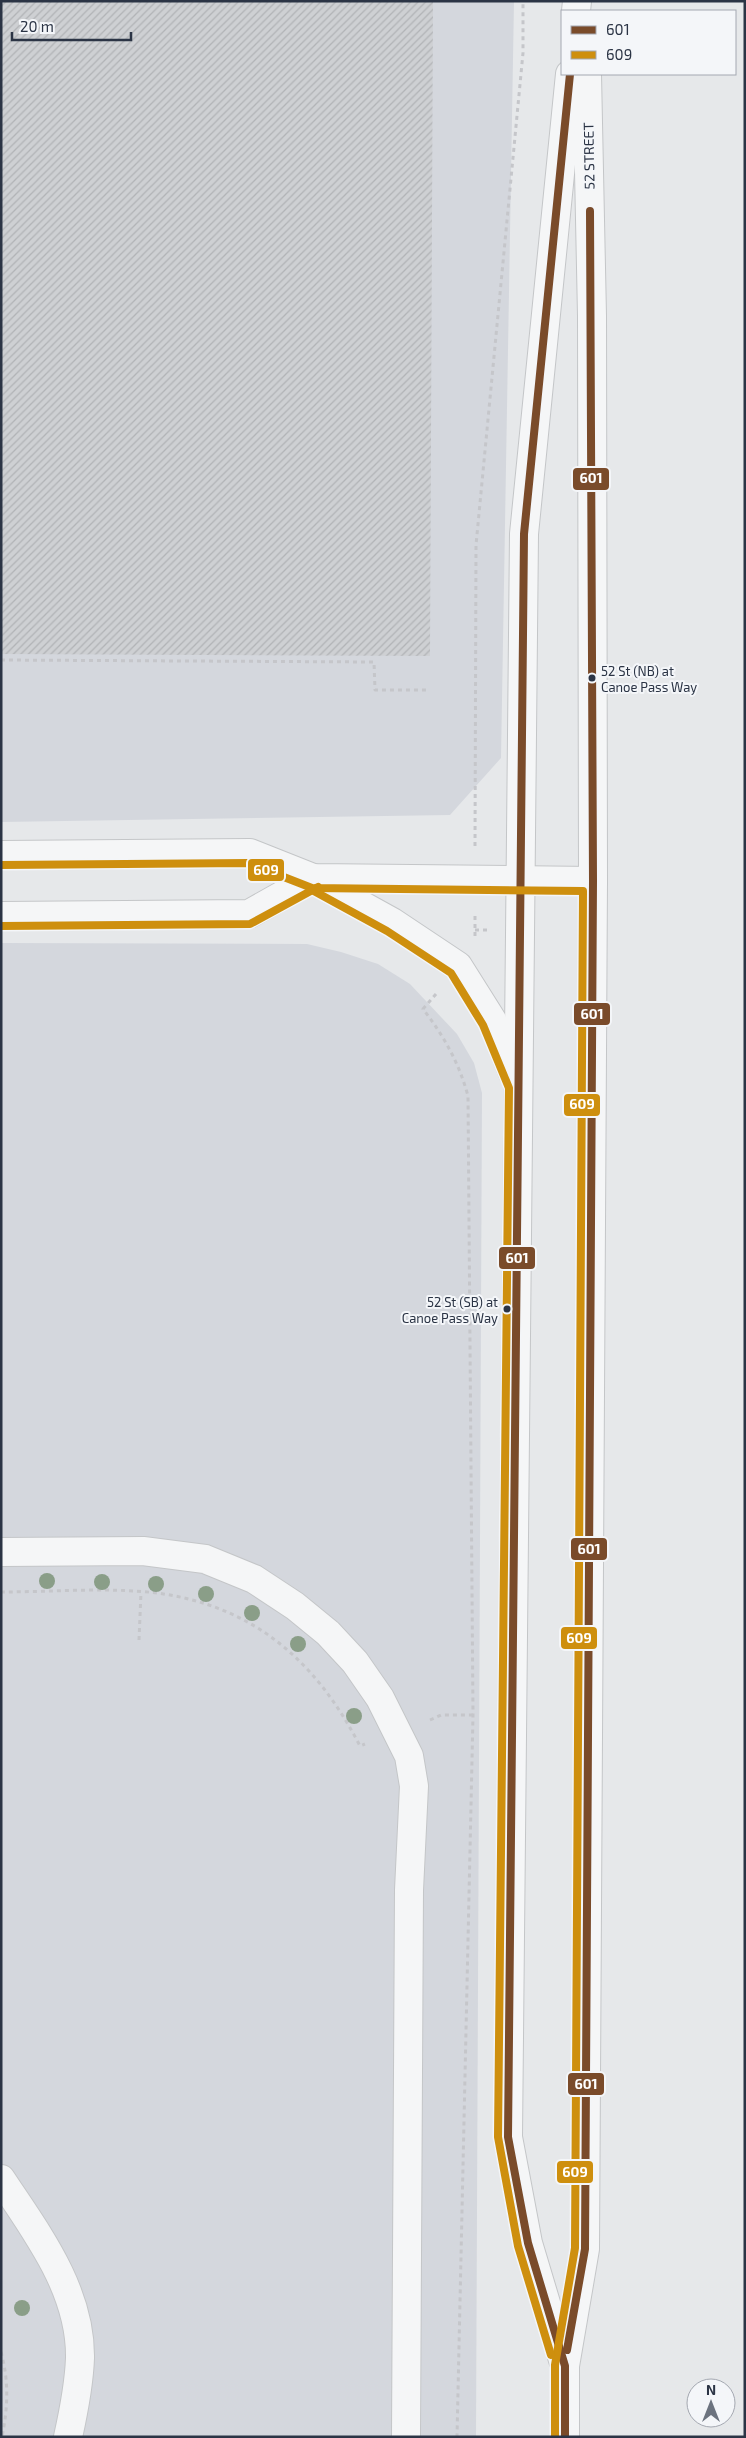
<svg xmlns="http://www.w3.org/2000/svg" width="746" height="2438" viewBox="0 0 746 2438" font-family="'Exo 2',sans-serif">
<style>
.built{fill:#d4d7dd}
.building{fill:url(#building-hatch)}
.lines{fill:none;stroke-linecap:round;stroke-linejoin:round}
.minor-casing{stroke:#c4c6c8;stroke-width:30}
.path{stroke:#c5c6ca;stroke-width:3;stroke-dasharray:4 4;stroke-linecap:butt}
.minor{stroke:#f5f6f7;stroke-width:28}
.bus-1-casing{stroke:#f4f6f9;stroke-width:11}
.bus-2-casing{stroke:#f4f6f9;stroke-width:11}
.bus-1{stroke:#7a4b2a;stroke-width:8}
.bus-2{stroke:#ce8f0e;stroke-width:8}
.tree{fill:#8a9e88}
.bus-dot{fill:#2b3445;stroke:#f4f6f9;stroke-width:2}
.labels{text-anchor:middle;stroke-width:4;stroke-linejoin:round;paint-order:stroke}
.bus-label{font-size:13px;fill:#2b3445;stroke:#f4f6f9;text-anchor:start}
.street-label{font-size:14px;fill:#2b3445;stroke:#f4f6f9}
.line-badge{stroke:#f4f6f9;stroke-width:2}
.badge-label{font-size:14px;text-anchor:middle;font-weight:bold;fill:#fff}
</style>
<defs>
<pattern id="building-hatch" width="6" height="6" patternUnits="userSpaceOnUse" patternTransform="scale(1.25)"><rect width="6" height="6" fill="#ced0d3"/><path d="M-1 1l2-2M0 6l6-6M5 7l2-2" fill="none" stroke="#b1b3b6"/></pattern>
</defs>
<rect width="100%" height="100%" fill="#e6e8ea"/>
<g class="built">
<polygon points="1,1 514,1 501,758 450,815 1,822"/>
<polygon points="1,943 307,944 341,952 378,964 410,984 457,1034 474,1063 482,1093 476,2437 1,2437"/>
</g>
<polygon class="building" points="1,1 433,1 430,656 1,654"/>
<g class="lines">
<g class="minor-casing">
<g id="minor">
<polyline points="576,11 577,1"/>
<polyline points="1,855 250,853 313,878 593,881"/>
<polyline points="316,880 392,922 458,966 492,1020 513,1073"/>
<polyline points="1,916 249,914 313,878"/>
<polyline points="1,1552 143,1551 205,1559 254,1579 295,1606 328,1633 355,1662 380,1698 409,1756 414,1786 409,1890 406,2437"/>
<path d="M1,2179c35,53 80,111 79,179 -1,27 -6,52 -12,79"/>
<polyline points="563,2360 528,2243 508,2137 524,534 570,74"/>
<polyline points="565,2437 565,2366 585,2249 593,881 592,316 587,74"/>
</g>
</g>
<g class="path">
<polyline points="1,660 374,662 375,690 429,690"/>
<polyline points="475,846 476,545 523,53 523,1"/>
<polyline points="475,930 487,930"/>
<polyline points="475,936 475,914"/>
<path d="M436,994l-13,15c21,27 36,54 45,87l5,619 -16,722"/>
<path d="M1,1592c50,0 107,-5 156,1 97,13 159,68 203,153l5,-2"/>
<polyline points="139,1640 141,1592"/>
<polyline points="430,1720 441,1715 473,1715"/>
<path d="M1,2352c8,29 7,55 1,85"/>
</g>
<use href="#minor" class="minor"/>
<g class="bus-1-casing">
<g id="bus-1">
<polyline points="567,2350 585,2249 593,881 590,211"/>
<polyline points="565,2437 565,2366 528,2243 508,2137 524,534 570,74"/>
</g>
</g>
<g class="bus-2-casing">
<g id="bus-2">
<polyline points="1,865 248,863 312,888 583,891 575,2248 555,2365 555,2437"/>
<polyline points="312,890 387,931 451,973 483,1025 509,1088 498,2137 518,2246 551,2355"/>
<polyline points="1,926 250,924 318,887"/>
</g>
</g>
<use href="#bus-1" class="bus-1"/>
<use href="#bus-2" class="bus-2"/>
</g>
<g class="tree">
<circle cx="47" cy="1581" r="8"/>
<circle cx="102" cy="1582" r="8"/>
<circle cx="156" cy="1584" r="8"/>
<circle cx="206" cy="1594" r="8"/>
<circle cx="252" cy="1613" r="8"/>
<circle cx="298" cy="1644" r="8"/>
<circle cx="354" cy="1716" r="8"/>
<circle cx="22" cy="2308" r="8"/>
</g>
<g class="bus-dot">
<circle cx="592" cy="678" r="4.5"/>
<circle cx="507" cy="1309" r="4.5"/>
</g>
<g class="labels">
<g class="bus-label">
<text x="601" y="676">52 St (NB) at<tspan x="601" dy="16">Canoe Pass Way</tspan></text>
<text x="498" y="1307" text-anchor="end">52 St (SB) at<tspan x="498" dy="16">Canoe Pass Way</tspan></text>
</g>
<g class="street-label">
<text transform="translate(589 156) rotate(-91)" y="5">52 STREET</text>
</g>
</g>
<g class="line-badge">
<rect x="572" y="467" width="38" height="24" rx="5" fill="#7a4b2a"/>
<rect x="247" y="858" width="38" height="24" rx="5" fill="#ce8f0e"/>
<rect x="573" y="1002" width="38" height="24" rx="5" fill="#7a4b2a"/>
<rect x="563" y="1093" width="38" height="24" rx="5" fill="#ce8f0e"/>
<rect x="498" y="1246" width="38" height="24" rx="5" fill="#7a4b2a"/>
<rect x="570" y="1537" width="38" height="24" rx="5" fill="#7a4b2a"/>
<rect x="560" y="1626" width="38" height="24" rx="5" fill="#ce8f0e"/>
<rect x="567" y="2072" width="38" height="24" rx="5" fill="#7a4b2a"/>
<rect x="556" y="2160" width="38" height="24" rx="5" fill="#ce8f0e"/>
</g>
<g class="badge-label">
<text x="591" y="483">601</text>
<text x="266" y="875">609</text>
<text x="592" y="1019">601</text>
<text x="582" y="1109">609</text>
<text x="517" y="1263">601</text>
<text x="589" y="1554">601</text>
<text x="579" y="1643">609</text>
<text x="586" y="2089">601</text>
<text x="575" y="2177">609</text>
</g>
<rect width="746" height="2438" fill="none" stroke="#2b3445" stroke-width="5"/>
<rect x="561" y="10" width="175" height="65" fill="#f4f6f9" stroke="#a4a8b1"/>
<rect x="571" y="26" width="25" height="8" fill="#7a4b2a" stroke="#a4a8b1"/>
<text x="606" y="35" font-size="15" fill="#2b3445">601</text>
<rect x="571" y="51" width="25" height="8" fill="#ce8f0e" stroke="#a4a8b1"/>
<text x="606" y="60" font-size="15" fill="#2b3445">609</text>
<g transform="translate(711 2403)"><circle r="24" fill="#f4f6f9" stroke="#a4a8b1"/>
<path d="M0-4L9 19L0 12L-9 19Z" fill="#6c737f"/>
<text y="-8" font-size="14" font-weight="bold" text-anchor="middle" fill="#2b3445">N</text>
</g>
<path d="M12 32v8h119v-8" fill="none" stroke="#2b3445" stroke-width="2.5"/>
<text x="20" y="32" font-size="15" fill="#2b3445" stroke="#f4f6f9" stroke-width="4" paint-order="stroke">20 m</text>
</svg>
